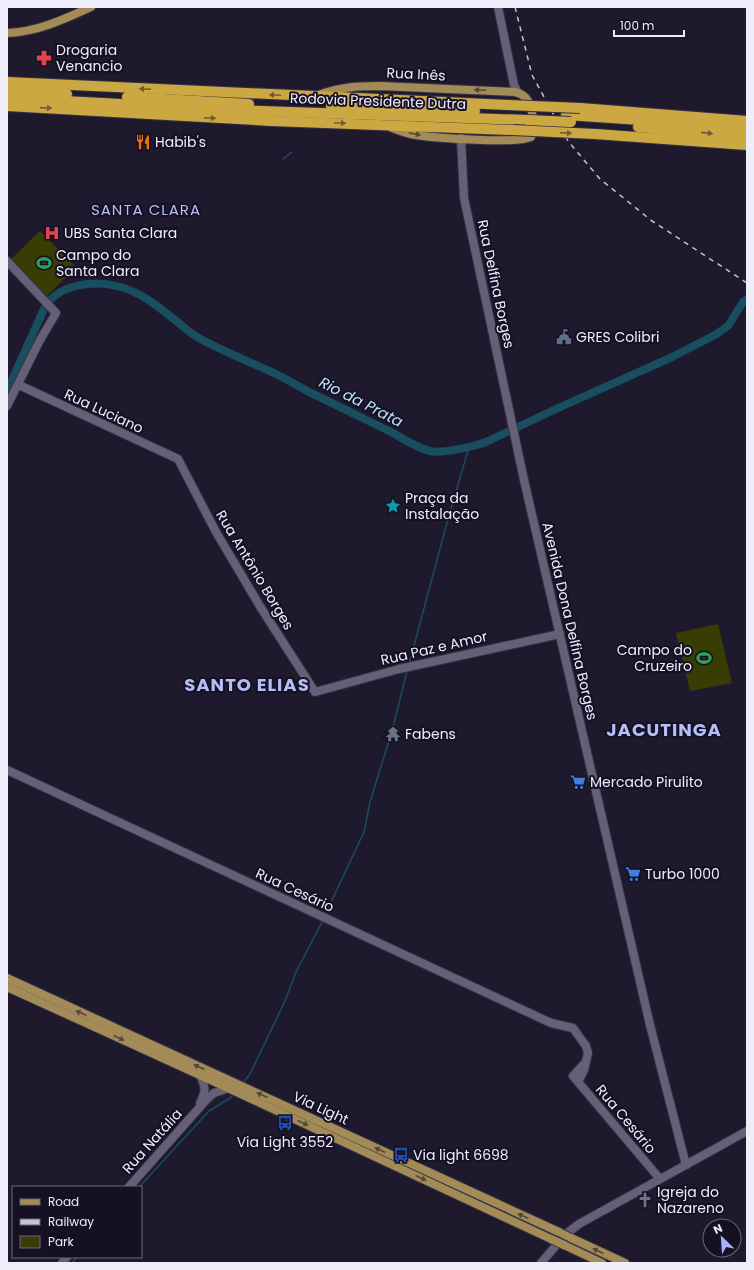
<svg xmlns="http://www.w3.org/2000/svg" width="754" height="1270" viewBox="0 0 754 1270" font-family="Poppins,sans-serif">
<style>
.green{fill:#383e03}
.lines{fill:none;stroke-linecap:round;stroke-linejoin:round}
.stream{stroke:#194d60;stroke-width:1.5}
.river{stroke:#194d60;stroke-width:8}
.secondary-casing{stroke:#373343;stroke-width:10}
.primary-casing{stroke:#373343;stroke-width:10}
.highway-casing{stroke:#373343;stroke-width:12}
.secondary{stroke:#656078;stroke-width:8}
.primary{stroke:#a38b58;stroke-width:8}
.highway{stroke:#cca843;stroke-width:10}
.rail{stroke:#c5c2d1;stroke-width:1.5;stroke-dasharray:5 5;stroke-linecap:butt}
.primary-bridge-casing{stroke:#373343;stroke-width:10;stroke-linecap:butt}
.highway-bridge-casing{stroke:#373343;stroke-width:12;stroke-linecap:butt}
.primary-bridge{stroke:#a38b58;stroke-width:8}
.highway-bridge{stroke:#cca843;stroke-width:10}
.oneway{fill:#705c33}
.oneway2{fill:#55473b}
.labels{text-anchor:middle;stroke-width:4;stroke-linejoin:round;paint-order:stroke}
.poi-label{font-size:14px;fill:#f0edfb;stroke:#151023;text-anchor:start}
.street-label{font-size:14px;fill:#f0edfb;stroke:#151023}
.neighbourhood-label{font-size:15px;letter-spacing:1px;fill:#b5bff7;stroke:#151023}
.water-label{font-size:15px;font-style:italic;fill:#bae7fc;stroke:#151023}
.district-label{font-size:18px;font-weight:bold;letter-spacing:1px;fill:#b5bff7;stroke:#151023}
</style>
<rect width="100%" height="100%" fill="#1e192d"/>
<g class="green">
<polygon points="40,231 76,267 47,296 11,259"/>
<polygon points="718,624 732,683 690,691 676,633"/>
</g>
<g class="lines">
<g class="stream">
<polyline points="283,159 292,152"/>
<polyline points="409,664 448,519 469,447"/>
<polyline points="325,915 364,832 370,802 392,731 407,671"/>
<polyline points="243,1083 250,1074 285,1001 296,972 323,920"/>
<polyline points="139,1187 209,1111 230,1098 234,1094"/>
<polyline points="72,1263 77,1257"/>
</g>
<path class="river" d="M7,391l37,-82c13,-26 52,-29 77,-22 22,6 41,23 59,37 5,4 11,9 17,13 25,14 53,25 79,37 12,6 24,13 35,19 28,13 55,27 82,40 12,7 24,15 37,18 12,3 45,-5 56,-9l70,-33 114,-51 45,-23 13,-9 15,-24 4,-3"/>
<g class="secondary-casing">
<g id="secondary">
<polyline points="498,7 514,85 518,93"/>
<polyline points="461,138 464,198 524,480 650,1025 686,1165"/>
<polyline points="7,261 56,313 40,340 7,406"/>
<polyline points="19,385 178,459 216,532 261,608 315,692 399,669 560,634"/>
<polyline points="7,770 551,1023 573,1028 586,1046 588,1053 584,1070 578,1082"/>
<polyline points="585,1063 573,1076 660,1179"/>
<path d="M200,1075c6,13 6,16 0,28"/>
<polyline points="129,1187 207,1099 214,1093 229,1088"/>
<polyline points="62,1263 67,1257"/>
<polyline points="541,1263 566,1234 579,1224 747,1131"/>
</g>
</g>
<g class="primary-casing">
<g id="primary">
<path d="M7,33c30,-1 58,-14 84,-26"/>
<path d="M318,95c24,-8 37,-9 62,-9l135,6c14,3 16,14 18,26 0,7 2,13 -2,19 -14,7 -96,1 -115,-2 -8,-1 -16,-4 -24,-7"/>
<polyline points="7,978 559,1232"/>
<polyline points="7,987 213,1081 551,1239"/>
<polyline points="571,1238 625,1263"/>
<polyline points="564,1245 602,1263"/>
</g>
</g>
<g class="highway-casing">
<g id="highway">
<polyline points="7,82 508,105"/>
<polyline points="7,90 67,94"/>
<polyline points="127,97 249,104"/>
<polyline points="7,98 234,110 528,120"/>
<polyline points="7,106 272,121 513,130"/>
<polyline points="331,106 475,111"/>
<polyline points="580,108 747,121"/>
<polyline points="566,115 701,124 747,129"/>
<polyline points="638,127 747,137"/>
<polyline points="595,134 747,145"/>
</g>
</g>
<use href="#secondary" class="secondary"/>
<use href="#primary" class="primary"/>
<use href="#highway" class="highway"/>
<polyline class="rail" points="515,7 532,75 568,141 600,179 652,221 747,283"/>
<g class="primary-bridge-casing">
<g id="primary-bridge">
<polyline points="559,1232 571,1238"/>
<polyline points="551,1239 564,1245"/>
</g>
</g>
<g class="highway-bridge-casing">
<g id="highway-bridge">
<polyline points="508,105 580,108"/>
<polyline points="528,120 571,122"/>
<polyline points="513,130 595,134"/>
</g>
</g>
<use href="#primary-bridge" class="primary-bridge"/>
<use href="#highway-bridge" class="highway-bridge"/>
</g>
<defs><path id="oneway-solid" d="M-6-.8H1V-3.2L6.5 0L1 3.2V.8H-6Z"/></defs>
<g class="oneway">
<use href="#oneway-solid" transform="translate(145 89) rotate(-178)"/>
<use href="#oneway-solid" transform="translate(275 95) rotate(-178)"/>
<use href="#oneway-solid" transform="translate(46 108) rotate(3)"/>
<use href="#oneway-solid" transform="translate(210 118) rotate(3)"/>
<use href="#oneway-solid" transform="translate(340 123) rotate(2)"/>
<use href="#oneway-solid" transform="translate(566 133) rotate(3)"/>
<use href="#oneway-solid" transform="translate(707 133) rotate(6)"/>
</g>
<g class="oneway2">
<use href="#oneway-solid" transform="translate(480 90) rotate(-177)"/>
<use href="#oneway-solid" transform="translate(415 134) rotate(11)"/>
<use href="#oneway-solid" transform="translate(81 1013) rotate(-155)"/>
<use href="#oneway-solid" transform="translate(119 1038) rotate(25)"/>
<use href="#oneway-solid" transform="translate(199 1067) rotate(-155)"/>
<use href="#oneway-solid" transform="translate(262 1095) rotate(-155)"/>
<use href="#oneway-solid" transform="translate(303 1123) rotate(25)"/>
<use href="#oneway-solid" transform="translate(380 1150) rotate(-155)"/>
<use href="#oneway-solid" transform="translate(421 1178) rotate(25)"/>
<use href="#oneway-solid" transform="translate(523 1216) rotate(-155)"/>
<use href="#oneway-solid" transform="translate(598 1251) rotate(-155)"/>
</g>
<defs>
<g id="pharmacy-bare" transform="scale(1.2)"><path d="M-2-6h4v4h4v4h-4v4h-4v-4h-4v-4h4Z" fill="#e0444e" stroke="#151023" stroke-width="2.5" paint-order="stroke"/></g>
<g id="restaurant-bare" transform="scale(1.2)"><path d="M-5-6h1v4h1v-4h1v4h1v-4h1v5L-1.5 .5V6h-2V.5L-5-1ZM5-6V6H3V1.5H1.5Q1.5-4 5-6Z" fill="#e8710a" stroke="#151023" stroke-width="2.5" paint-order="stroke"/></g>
<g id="hospital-bare" transform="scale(1.2)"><path d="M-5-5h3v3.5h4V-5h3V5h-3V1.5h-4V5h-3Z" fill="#e0444e" stroke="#151023" stroke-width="2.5" paint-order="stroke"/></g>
<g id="stadium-bare" transform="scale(1.2)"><path d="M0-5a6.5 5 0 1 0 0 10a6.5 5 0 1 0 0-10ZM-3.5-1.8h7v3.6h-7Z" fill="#2e9e5b" stroke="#151023" stroke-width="2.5" paint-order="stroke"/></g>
<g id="civic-bare" transform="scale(1.2)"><path d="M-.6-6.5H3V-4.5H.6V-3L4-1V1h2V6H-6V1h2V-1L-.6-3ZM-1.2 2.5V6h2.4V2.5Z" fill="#5c6f8a" stroke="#151023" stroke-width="2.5" paint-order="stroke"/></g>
<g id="sight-bare" transform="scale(1.2)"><path d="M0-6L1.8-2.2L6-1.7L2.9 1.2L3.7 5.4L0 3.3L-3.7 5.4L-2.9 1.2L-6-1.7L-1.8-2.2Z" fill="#0f9aa8" stroke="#151023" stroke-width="2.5" paint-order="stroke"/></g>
<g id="temple-bare" transform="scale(1.2)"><path d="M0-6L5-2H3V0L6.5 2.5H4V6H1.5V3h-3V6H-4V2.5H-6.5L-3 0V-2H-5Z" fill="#6b7280" stroke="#151023" stroke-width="2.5" paint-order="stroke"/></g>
<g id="supermarket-bare" transform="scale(1.2)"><path d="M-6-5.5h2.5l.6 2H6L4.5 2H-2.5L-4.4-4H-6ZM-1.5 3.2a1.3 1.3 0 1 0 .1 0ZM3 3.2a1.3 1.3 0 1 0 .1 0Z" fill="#3f7fe0" stroke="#151023" stroke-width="2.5" paint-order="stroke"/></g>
<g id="bus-bare" transform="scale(1.2)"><path d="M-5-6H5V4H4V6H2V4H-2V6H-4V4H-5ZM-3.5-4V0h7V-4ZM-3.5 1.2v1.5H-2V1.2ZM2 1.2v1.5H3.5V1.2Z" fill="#1a4fb4" stroke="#151023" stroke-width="2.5" paint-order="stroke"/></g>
<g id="church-bare" transform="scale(1.2)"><path d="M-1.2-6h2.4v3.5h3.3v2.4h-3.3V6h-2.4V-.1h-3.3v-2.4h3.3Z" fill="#6b7280" stroke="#151023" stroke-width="2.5" paint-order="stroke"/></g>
</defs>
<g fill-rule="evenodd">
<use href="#pharmacy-bare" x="44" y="58"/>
<use href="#restaurant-bare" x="143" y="142"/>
<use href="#hospital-bare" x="52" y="233"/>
<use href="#stadium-bare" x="44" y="263"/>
<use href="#civic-bare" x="564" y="337"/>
<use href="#sight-bare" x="393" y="506"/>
<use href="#stadium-bare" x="704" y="658"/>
<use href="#temple-bare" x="393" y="734"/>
<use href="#supermarket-bare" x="578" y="782"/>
<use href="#supermarket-bare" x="633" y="874"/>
<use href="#bus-bare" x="285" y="1123"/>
<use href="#bus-bare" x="401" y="1155"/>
<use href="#church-bare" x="645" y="1200"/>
</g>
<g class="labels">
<g class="poi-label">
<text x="56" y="55">Drogaria<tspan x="56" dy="16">Venancio</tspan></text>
<text x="155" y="147">Habib's</text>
<text x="64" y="238">UBS Santa Clara</text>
<text x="56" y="260">Campo do<tspan x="56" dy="16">Santa Clara</tspan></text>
<text x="576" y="342">GRES Colibri</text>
<text x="405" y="503">Praça da<tspan x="405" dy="16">Instalação</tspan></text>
<text x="692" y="655" text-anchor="end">Campo do<tspan x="692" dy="16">Cruzeiro</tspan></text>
<text x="405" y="739">Fabens</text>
<text x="590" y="787">Mercado Pirulito</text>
<text x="645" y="879">Turbo 1000</text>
<text x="285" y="1147" text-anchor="middle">Via Light 3552</text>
<text x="413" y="1160">Via light 6698</text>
<text x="657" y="1197">Igreja do<tspan x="657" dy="16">Nazareno</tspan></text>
</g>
<g class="street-label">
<text transform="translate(416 74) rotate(3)" y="5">Rua Inês</text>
<text transform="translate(378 101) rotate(2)" y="5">Rodovia Presidente Dutra</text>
<text transform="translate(496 284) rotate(78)" y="5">Rua Delfina Borges</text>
<text transform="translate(104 411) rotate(25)" y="5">Rua Luciano</text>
<text transform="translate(255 570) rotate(59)" y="5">Rua Antônio Borges</text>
<text transform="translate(570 621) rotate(77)" y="5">Avenida Dona Delfina Borges</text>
<text transform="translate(434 648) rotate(-13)" y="5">Rua Paz e Amor</text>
<text transform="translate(295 890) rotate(25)" y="5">Rua Cesário</text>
<text transform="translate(321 1108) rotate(25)" y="5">Via Light</text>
<text transform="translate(626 1119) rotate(50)" y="5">Rua Cesário</text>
<text transform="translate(152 1141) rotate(-48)" y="5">Rua Natália</text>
</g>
<g class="neighbourhood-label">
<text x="146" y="215">SANTA CLARA</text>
</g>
<g class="water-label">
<text transform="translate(361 402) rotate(27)" y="5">Rio da Prata</text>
</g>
<g class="district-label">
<text x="247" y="691">SANTO ELIAS</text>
<text x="664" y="736">JACUTINGA</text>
</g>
</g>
<rect width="754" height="1270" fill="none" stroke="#f0edfb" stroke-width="16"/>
<rect x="12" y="1186" width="130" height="72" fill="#151023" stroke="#6d6879"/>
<rect x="20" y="1199" width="20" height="6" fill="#a38b58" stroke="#6d6879"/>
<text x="48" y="1206" font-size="12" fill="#f0edfb">Road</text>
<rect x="20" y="1219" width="20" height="6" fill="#c5c2d1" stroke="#6d6879"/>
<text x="48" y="1226" font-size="12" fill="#f0edfb">Railway</text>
<rect x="20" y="1236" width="20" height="12" fill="#383e03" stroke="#6d6879"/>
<text x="48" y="1246" font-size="12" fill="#f0edfb">Park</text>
<g transform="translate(722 1238) rotate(335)"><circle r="19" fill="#151023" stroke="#6d6879"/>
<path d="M0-3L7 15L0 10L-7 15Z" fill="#a5b1fc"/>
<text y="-6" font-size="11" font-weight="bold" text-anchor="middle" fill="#f0edfb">N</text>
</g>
<path d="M614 30v6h70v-6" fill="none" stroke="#f0edfb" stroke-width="2"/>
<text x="620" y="30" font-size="12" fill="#f0edfb" stroke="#151023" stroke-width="3" paint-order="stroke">100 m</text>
</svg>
